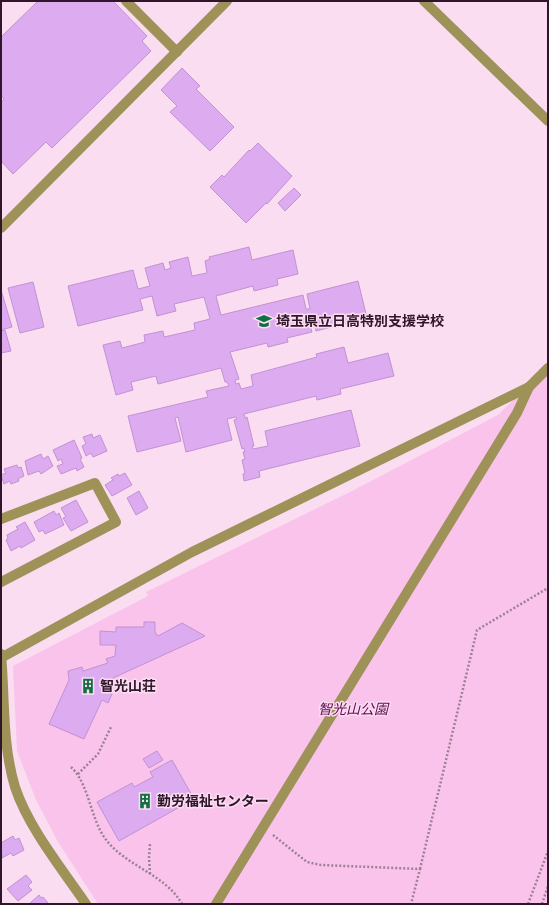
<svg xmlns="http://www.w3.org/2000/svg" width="549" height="905" viewBox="0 0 549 905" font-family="'Zilla Slab','Noto Sans JP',serif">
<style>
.green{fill:#fac3eb}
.building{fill:#ddabf0;stroke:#c291d4}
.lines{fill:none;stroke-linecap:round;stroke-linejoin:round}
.path{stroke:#9c8094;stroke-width:2.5;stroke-dasharray:2 2;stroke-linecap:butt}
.minor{stroke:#9f9259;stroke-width:10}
.labels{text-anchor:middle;stroke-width:3;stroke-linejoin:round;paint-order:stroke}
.poi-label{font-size:14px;font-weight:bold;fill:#30162a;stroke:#fbddf2;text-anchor:start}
.park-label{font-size:14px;font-style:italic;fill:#600751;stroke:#fbddf2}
</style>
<rect width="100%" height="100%" fill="#fbddf2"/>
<polygon class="green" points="548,366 548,904 98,904 58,842 36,800 17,751 13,666 148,596 146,592 350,492 498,415"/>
<g class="building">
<polygon points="38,1 113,1 147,36 142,41 151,51 52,148 46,142 13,174 1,161 1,102 4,99 1,95 1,37"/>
<polygon points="182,68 200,86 196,89 234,127 210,151 170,112 177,106 161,90"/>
<polygon points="258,143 292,176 267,204 266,203 246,223 210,187 222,175 224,177 249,150 250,151"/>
<polygon points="294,188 301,195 285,211 278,203"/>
<polygon points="249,247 252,260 293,250 298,274 277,279 278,285 254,291 253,286 216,296 221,315 303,295 306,309 310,309 307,294 358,281 367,318 316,331 312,316 308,317 312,332 287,338 288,342 268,347 267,343 230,352 239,379 235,380 236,384 239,383 241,389 253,386 251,375 317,357 316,354 344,347 348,363 388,353 394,376 340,389 341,394 317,400 316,396 244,414 245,418 247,417 254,446 252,446 253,449 268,446 265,431 351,410 360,446 259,471 260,477 244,481 243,474 245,473 242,460 245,459 243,452 245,452 244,448 242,449 234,420 237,419 236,417 227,419 232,440 186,452 178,417 175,418 181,441 137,452 128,416 208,397 206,391 229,386 227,382 225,382 221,368 158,384 156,376 131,382 133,390 116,395 103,345 120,341 122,348 145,342 144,335 163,331 164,337 195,330 194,323 210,319 204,297 174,304 176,311 157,316 152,296 140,299 143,310 78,326 68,286 133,270 138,289 150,286 145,268 163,263 165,270 171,268 169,262 188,257 192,276 207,273 205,261 210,259 209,257"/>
<polygon points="33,282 44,327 20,333 8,288"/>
<polygon points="1,290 12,327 1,330"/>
<polygon points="5,330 11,351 1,353 1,331"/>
<polygon points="92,434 93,438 100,435 107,451 93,457 91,453 86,456 82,446 86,444 83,437"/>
<polygon points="74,440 82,458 80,459 84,467 77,471 76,468 61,474 57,466 63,464 61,459 58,461 53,450"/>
<polygon points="41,454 43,459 48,456 53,466 41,474 39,471 28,475 25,461"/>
<polygon points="17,465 18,468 21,467 24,476 18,479 19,481 11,484 10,481 4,484 1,475 6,473 4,469"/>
<polygon points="125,473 132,485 112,496 105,485 113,480 111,478 118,474 119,476"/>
<polygon points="139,491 148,508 136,515 127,498"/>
<polygon points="76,500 88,522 71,531 63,518 66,517 61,508"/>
<polygon points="54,511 56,515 59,513 64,525 45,534 43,530 39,532 34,522"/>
<polygon points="25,522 35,540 21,548 20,546 11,551 6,540 8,539 7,535 18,529 16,527"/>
<polygon points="144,622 155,622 155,632 158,636 182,623 205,636 113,678 107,691 112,694 108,703 102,700 84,739 49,724 69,680 68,671 82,667 83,671 108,663 106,659 115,656 116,645 100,645 100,631 116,632 116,627 144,627"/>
<polygon points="157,751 163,760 149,768 143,759"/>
<polygon points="172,760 194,799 119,841 97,802 132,783 134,787 153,777 150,772"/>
<polygon points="13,836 15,840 19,838 24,850 13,856 11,853 2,858 1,843"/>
<polygon points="26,875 32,882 28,886 32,890 18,901 7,889"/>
<polygon points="39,895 41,898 43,897 49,904 29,904"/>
</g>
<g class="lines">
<g class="path">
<path d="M71,767c19,18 19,53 36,74 21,26 59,34 75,63"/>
<polyline points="78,774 98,754 111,727"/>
<polyline points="273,835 307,862 321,865 420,869 411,904"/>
<polyline points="420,869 477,630 548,588"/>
<polyline points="150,874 149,857 150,844"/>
<polyline points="528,904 548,851"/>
<polyline points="542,904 548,886"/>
</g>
<g class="minor">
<polyline points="126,1 177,52"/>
<polyline points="424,1 548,121"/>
<polyline points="1,228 227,1"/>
<polyline points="1,519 95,483 116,522 1,582"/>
<path d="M1,654c4,45 1,90 14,133 13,40 47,82 71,117"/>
<polyline points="1,658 192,552 529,387 548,368"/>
<polyline points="216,904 517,413 529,387"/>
</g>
</g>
<defs>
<g id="school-bare" transform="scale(1.2)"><path d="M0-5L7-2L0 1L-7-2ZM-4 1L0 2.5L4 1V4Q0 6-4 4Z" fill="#126e43" stroke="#fbddf2" stroke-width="2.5" paint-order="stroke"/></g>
<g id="building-bare" transform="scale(1.2)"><path d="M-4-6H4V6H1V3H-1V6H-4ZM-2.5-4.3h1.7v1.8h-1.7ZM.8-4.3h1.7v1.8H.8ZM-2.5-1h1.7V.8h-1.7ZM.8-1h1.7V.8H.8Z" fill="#126e43" stroke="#fbddf2" stroke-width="2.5" paint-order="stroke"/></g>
</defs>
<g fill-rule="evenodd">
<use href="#school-bare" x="264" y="321"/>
<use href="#building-bare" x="88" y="686"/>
<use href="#building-bare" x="145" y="801"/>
</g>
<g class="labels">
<g class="poi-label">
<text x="276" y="326">埼玉県立日高特別支援学校</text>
<text x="100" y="691">智光山荘</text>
<text x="157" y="806">勤労福祉センター</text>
</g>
<g class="park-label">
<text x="353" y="714">智光山公園</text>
</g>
</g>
<rect width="549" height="905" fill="none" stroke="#30162a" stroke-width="4"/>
</svg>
